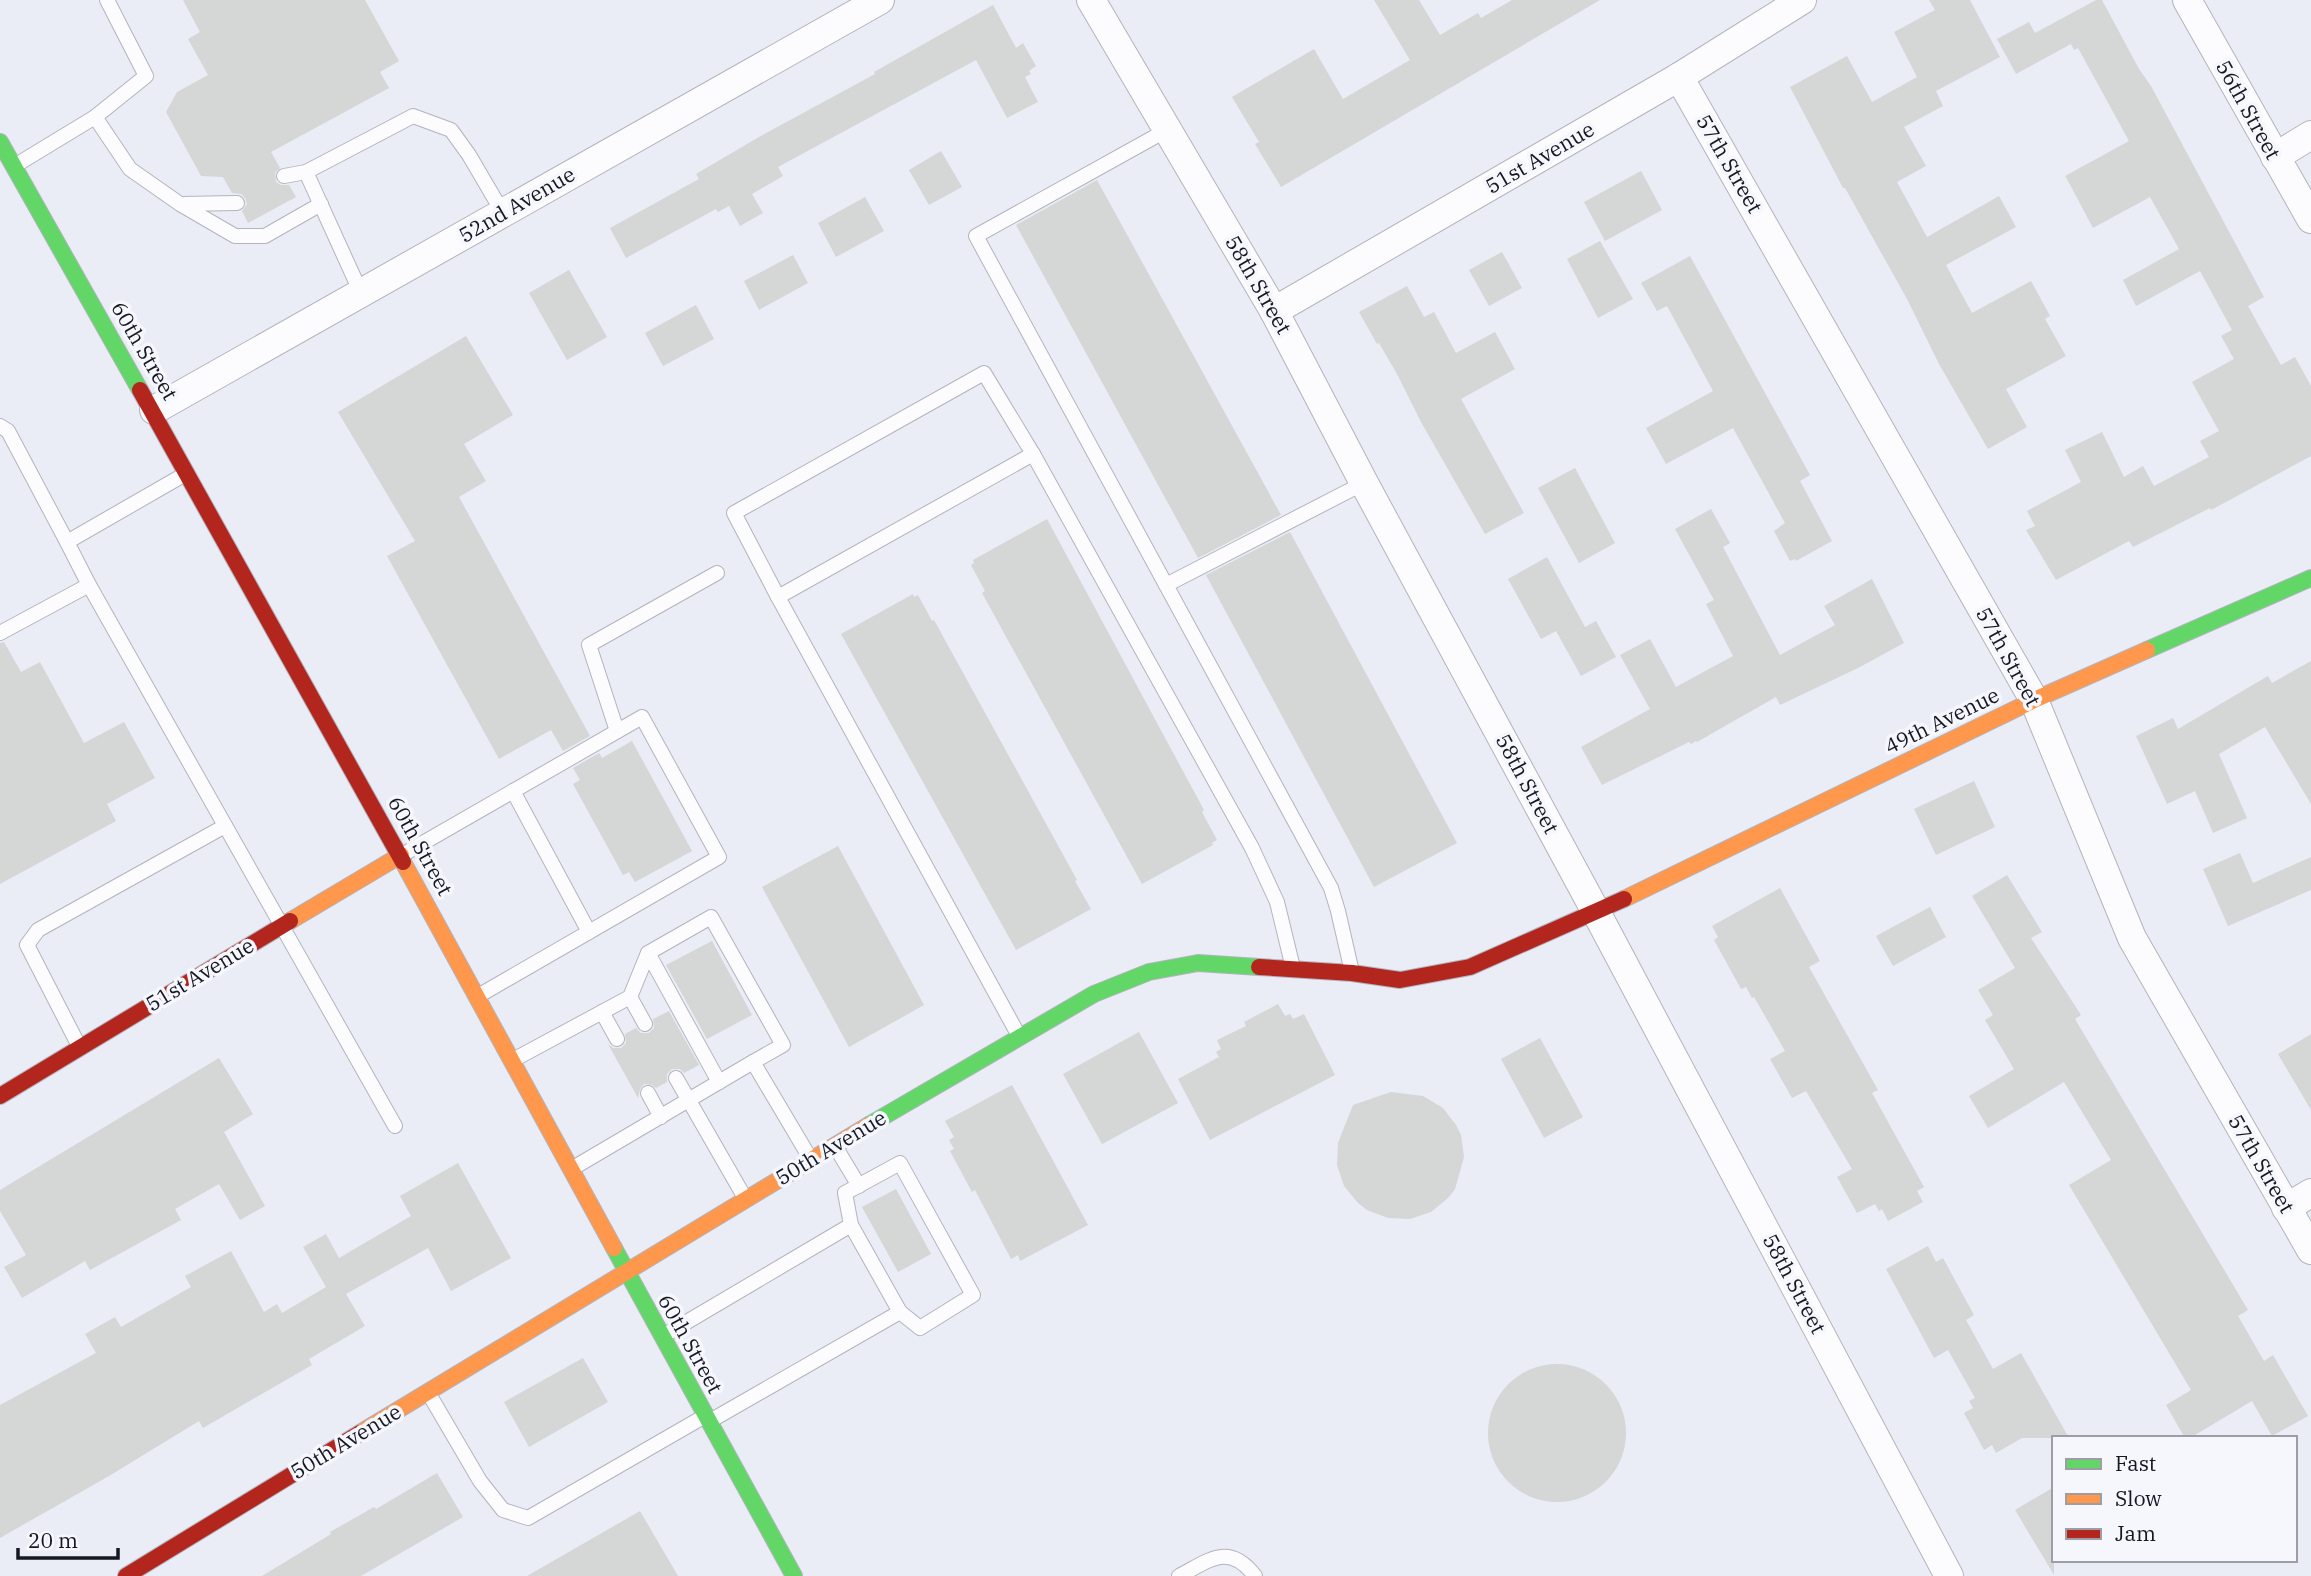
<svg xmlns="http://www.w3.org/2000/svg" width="2311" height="1576" viewBox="0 0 2311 1576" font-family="'IBM Plex Serif',serif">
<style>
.building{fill:#d4d7d6}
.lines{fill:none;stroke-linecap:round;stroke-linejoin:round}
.lane-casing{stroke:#b2b4be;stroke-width:16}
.street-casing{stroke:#b2b4be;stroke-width:30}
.fast-casing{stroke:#b2b4be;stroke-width:18}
.slow-casing{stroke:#b2b4be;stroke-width:18}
.jam-casing{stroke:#b2b4be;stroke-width:18}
.lane{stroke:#fcfcfe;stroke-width:14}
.street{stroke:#fcfcfe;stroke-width:28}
.fast{stroke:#63d668;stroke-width:16}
.slow{stroke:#ff974d;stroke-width:16}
.jam{stroke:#b3261e;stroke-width:16}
.labels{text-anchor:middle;stroke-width:7;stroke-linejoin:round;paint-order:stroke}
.street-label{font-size:21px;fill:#151721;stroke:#f6f7fd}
</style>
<rect width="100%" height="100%" fill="#eaecf6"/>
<g class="building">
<polygon points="183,0 365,0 399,61 380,72 389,88 271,152 280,168 275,173 276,182 281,185 289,185 296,197 248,223 242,211 247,204 245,198 241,194 232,193 223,177 201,176 166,112 177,92 208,75 188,39 200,32"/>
<polygon points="1374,0 1419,0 1440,35 1478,13 1481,18 1512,0 1600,0 1281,187 1255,144 1259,142 1232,97 1314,49 1343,99 1410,60"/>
<polygon points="1929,0 1970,0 2000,57 1936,91 1943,106 1904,127 1926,166 1897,182 1927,237 1999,196 2016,227 1946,265 1972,313 2031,281 2050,316 2045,319 2066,356 2006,389 2027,427 1988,449 1939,364 1907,299 1845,188 1843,188 1790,87 1847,56 1872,102 1917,77 1894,32 1935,10"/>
<polygon points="2096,0 2102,0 2139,69 2151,86 2264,297 2248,306 2281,365 2295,357 2311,386 2311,456 2211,510 2210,508 2133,547 2129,541 2056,580 2026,530 2035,526 2027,511 2081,482 2065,450 2102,432 2124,477 2143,466 2154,486 2209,457 2200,441 2219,431 2192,382 2234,359 2221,336 2232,330 2200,271 2136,306 2123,280 2179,249 2150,197 2093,228 2067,179 2065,176 2129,141 2078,48 2074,50 2071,44 2016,74 1997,39 2029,22 2035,33"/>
<polygon points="993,5 1016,48 1023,43 1036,66 1029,71 1031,74 1025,77 1038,102 1007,118 976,60 778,167 783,176 752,194 763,213 740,226 729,206 718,212 716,209 626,258 610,228 699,179 696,174 759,137 875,74 874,72"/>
<polygon points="941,151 962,187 929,205 909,170"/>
<polygon points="1641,171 1662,210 1605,241 1584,202"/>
<polygon points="1097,180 1281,515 1198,558 1016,225"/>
<polygon points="865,197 884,231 836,257 818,223"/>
<polygon points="1600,241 1633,299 1598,318 1567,259"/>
<polygon points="1502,252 1522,288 1489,306 1469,270"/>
<polygon points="793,255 808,283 759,310 744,281"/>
<polygon points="1690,256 1810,475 1800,481 1832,541 1796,561 1795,559 1790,561 1774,531 1785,523 1733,428 1666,464 1646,428 1713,391 1667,306 1657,311 1641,283"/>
<polygon points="569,270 607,337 567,360 529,293"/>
<polygon points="1407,286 1424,317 1434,312 1456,353 1495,332 1515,369 1461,399 1524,513 1485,534 1421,422 1397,374 1379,343 1377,344 1359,312"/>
<polygon points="696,305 714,339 663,366 645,333"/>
<polygon points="466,336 513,415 464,444 486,481 459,497 590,736 563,751 551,730 499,759 387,556 415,541 338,412"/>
<polygon points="1575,468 1615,543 1579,563 1538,488"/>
<polygon points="1711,509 1730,543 1723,547 1780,655 1835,625 1824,606 1872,579 1904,643 1858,668 1780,705 1776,697 1697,742 1696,741 1691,744 1689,742 1602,785 1581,747 1650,709 1620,655 1650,639 1676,687 1733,656 1706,604 1714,600 1675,529"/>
<polygon points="1047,519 1204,810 1202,812 1217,840 1212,843 1213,845 1142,884 982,593 985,591 971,565 974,563 973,560"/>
<polygon points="1290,532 1457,843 1374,887 1206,575"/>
<polygon points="1547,557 1585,627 1596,621 1616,657 1581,676 1556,631 1541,639 1508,579"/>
<polygon points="913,594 914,597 918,595 932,621 934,620 1077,880 1075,881 1091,909 1016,950 841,634"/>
<polygon points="4,642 21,672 40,662 84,743 124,722 155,778 107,804 116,821 0,884 0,643"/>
<polygon points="2311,661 2311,804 2265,727 2219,754 2247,818 2213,833 2195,791 2167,804 2136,736 2173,718 2178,729 2268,676 2272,683"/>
<polygon points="632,741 692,851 635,882 629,872 623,875 573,784 580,780 573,768 599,753 602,758"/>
<polygon points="1974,781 1995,827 1936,855 1914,809"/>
<polygon points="838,846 924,1005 849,1047 762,887"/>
<polygon points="2240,853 2253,883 2311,857 2311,890 2228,926 2203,869"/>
<polygon points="2007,875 2042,932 2031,938 2081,1015 2075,1019 2248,1310 2238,1316 2264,1361 2273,1355 2308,1416 2272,1436 2252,1401 2190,1438 2185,1438 2166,1405 2191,1390 2069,1185 2111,1160 2064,1082 1988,1128 1969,1096 2014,1069 1985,1020 1993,1015 1978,990 2015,968 1972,896"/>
<polygon points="1780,888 1820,961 1809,967 1878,1090 1872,1093 1924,1187 1917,1191 1923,1202 1888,1221 1882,1209 1879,1211 1875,1204 1857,1213 1837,1177 1852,1169 1806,1091 1792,1098 1770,1059 1785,1051 1754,997 1752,998 1746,987 1741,989 1714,940 1718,937 1712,926"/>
<polygon points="1930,907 1946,937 1893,966 1876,936"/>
<polygon points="712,941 752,1015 707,1039 666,965"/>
<polygon points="1278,1004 1285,1016 1290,1014 1293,1019 1304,1014 1335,1075 1210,1140 1178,1079 1219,1057 1216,1052 1221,1049 1217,1040 1246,1026 1244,1022"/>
<polygon points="669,1011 699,1065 684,1073 680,1069 672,1069 667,1074 667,1082 656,1088 652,1085 644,1084 640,1089 638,1098 608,1044 613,1048 621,1048 626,1043 625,1034 636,1028 641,1033 649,1033 654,1028 653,1019"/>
<polygon points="1139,1032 1178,1103 1102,1144 1063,1074"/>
<polygon points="2311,1034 2311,1110 2278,1054"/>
<polygon points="1540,1038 1583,1117 1544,1138 1501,1059"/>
<polygon points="219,1058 253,1114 224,1132 265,1206 240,1220 219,1184 175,1209 181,1220 90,1270 85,1261 22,1298 4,1267 26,1255 0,1211 0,1190"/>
<polygon points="1012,1085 1088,1225 1020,1261 1018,1255 1011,1259 975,1190 972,1192 950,1151 954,1149 949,1140 954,1137 945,1121"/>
<polygon points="1391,1092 1423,1096 1443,1108 1456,1125 1461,1135 1464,1157 1455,1189 1448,1198 1431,1212 1410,1219 1388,1218 1367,1210 1358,1203 1344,1186 1337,1165 1338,1143 1353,1105"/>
<polygon points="458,1163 511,1258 451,1291 428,1248 346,1294 365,1326 309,1359 312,1365 203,1428 199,1421 109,1476 0,1538 0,1405 96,1353 85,1334 115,1317 121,1327 191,1287 185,1276 231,1251 264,1312 277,1304 282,1313 326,1287 303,1247 326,1234 339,1258 411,1216 400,1196"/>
<polygon points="896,1189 931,1254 898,1272 862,1207"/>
<polygon points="1928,1246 1936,1262 1943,1258 1974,1315 1966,1320 1993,1369 2021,1353 2069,1438 2022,1438 1996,1453 1992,1445 1984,1450 1964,1413 1973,1408 1969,1401 1975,1398 1948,1350 1934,1358 1886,1269"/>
<polygon points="583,1358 608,1402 529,1447 504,1402"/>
<circle cx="1557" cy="1433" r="69"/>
<polygon points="437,1473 463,1517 361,1576 262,1576 331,1534 330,1532 374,1507 376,1509"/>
<polygon points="2054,1487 2054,1575 2015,1510"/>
<polygon points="640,1511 678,1576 527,1576"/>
</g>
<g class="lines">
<g class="lane-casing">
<g id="lane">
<polyline points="95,117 130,169 180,204 235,236 265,236 321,204"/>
<polyline points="1167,130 976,236 1331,888 1338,911 1352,972"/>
<polyline points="16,165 95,117 146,76 107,0"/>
<polyline points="306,172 361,293"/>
<polyline points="284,176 306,172 413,116 451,130 469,155 503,213"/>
<polyline points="181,204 237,203"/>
<polyline points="0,426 8,431 67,542 187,473"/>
<polyline points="67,542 89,585"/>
<polyline points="1166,585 1364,483"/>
<polyline points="778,597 734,513 984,373 1033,454"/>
<polyline points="0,633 89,585 395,1126"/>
<polyline points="617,731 589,645 717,573"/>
<polyline points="513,791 589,932"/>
<polyline points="402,855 642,717 719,857 478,996"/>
<polyline points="630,997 645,1024"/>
<polyline points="602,1012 617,1039"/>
<polyline points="1019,1036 778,597 1033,454 1252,848 1277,902 1293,968"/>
<polyline points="80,1048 27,945 38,930 225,826"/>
<polyline points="513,1060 630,997 648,953"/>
<polyline points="676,1078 745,1198"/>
<polyline points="719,1082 648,953 711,917 783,1045 753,1062 810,1158"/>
<polyline points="648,1093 661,1117"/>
<polyline points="835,1146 859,1186"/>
<polyline points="573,1168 753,1062"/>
<polyline points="851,1225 900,1312"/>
<polyline points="663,1336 851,1225 845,1193 900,1163 973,1295 920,1328 900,1312 710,1421"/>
<polyline points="429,1394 480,1481 503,1510 528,1518 705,1416"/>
<path d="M1179,1576c31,-16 50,-34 76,0"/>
</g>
</g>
<g class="street-casing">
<g id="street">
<polyline points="1091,0 1274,311 1364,483 1596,912 1949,1576"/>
<polyline points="2187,0 2311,219"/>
<polyline points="1679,77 2034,700 2132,938 2311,1250"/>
<polyline points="2275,157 2311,135"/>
<polyline points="1274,311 1679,77 1802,0"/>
<polyline points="154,410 880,0"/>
<polyline points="2286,1208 2311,1193"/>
</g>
</g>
<g class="fast-casing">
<g id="fast">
<polyline points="0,142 140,390"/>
<polyline points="2147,650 2311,578"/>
<polyline points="869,1125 1094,994 1149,972 1198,963 1259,967"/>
<polyline points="614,1248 794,1576"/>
</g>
</g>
<g class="slow-casing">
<g id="slow">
<polyline points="403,862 614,1248"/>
<polyline points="1624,899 2034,700 2147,650"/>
<polyline points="290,921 401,855"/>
<polyline points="360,1433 869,1125"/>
</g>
</g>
<g class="jam-casing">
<g id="jam">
<polyline points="140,390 403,862"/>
<polyline points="1259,967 1352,973 1400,980 1470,967 1624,899"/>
<polyline points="0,1096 290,921"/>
<polyline points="126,1576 360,1433"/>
</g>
</g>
<use href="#lane" class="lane"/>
<use href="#street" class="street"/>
<use href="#fast" class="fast"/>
<use href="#slow" class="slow"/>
<use href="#jam" class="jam"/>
</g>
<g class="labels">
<g class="street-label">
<text transform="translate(2248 110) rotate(61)" y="7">56th Street</text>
<text transform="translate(1540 158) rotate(-30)" y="7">51st Avenue</text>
<text transform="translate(1729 164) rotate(60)" y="7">57th Street</text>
<text transform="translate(517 205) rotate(-30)" y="7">52nd Avenue</text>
<text transform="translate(1258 285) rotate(60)" y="7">58th Street</text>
<text transform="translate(144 351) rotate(60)" y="7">60th Street</text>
<text transform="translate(2008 657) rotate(61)" y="7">57th Street</text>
<text transform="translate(1942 721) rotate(-26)" y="7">49th Avenue</text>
<text transform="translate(1527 784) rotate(62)" y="7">58th Street</text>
<text transform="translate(420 846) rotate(61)" y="7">60th Street</text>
<text transform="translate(200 975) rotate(-31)" y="7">51st Avenue</text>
<text transform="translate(831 1148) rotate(-31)" y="7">50th Avenue</text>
<text transform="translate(2261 1164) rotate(60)" y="7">57th Street</text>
<text transform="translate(1794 1284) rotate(62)" y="7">58th Street</text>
<text transform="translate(690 1344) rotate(61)" y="7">60th Street</text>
<text transform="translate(346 1442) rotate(-31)" y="7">50th Avenue</text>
</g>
</g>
<rect x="2052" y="1436" width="245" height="126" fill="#f6f7fd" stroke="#9c9da5" stroke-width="2"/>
<rect x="2066" y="1459" width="35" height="10" fill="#63d668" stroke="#9c9da5" stroke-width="2"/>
<text x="2115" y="1471" font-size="21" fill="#151721">Fast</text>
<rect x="2066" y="1494" width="35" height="10" fill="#ff974d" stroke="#9c9da5" stroke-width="2"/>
<text x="2115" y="1506" font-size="21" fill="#151721">Slow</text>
<rect x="2066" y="1529" width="35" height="10" fill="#b3261e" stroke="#9c9da5" stroke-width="2"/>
<text x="2115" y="1541" font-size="21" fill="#151721">Jam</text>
<path d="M18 1548v10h100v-10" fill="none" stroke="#151721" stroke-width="3.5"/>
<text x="28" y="1548" font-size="21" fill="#151721" stroke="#f6f7fd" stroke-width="5" paint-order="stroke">20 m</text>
</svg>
